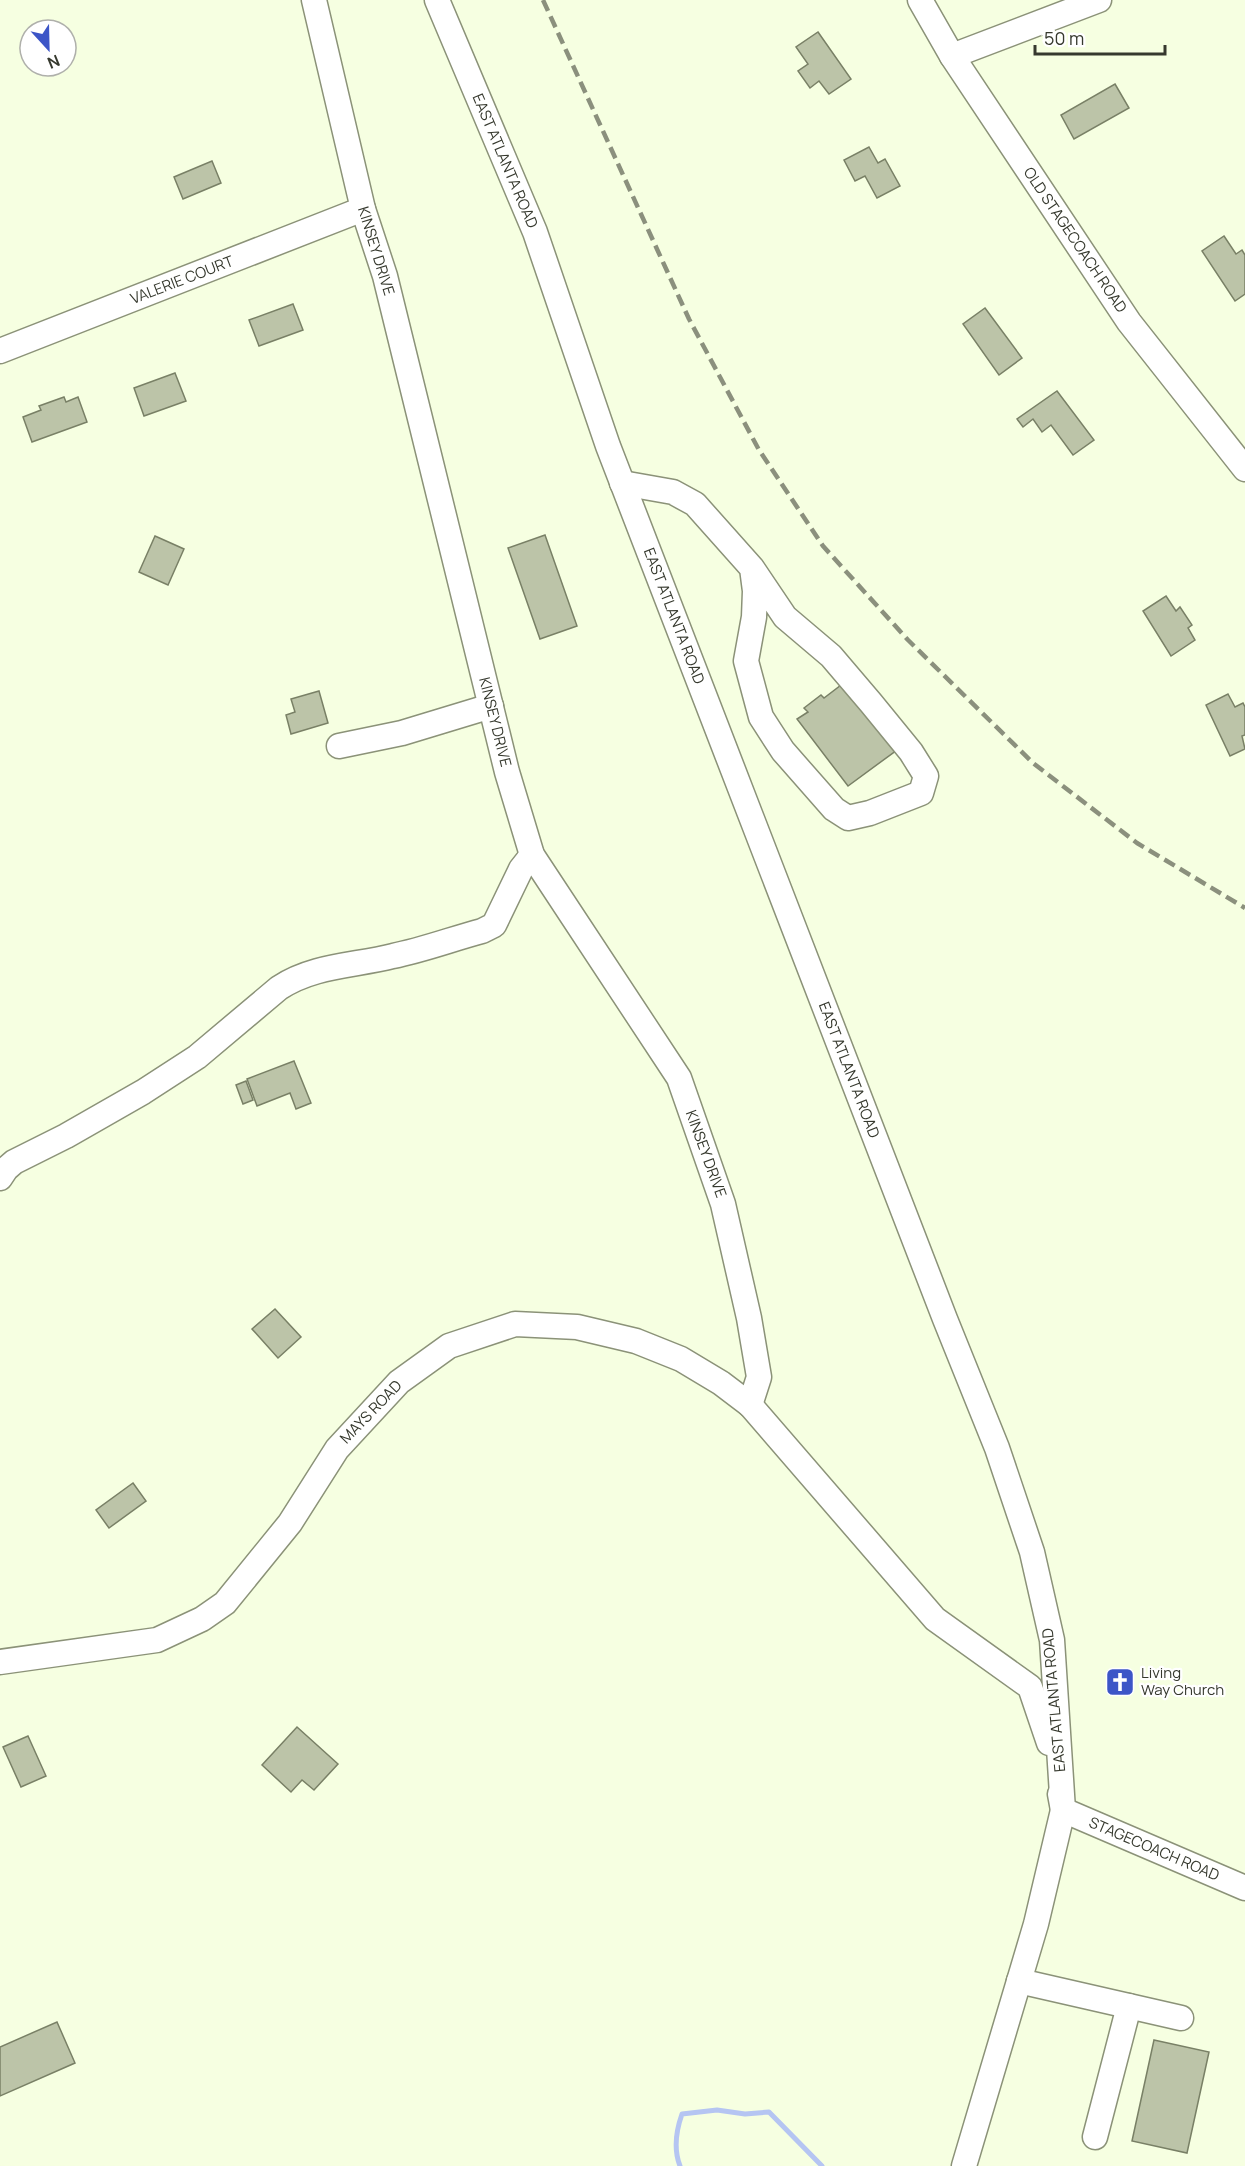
<svg xmlns="http://www.w3.org/2000/svg" width="1245" height="2166" viewBox="0 0 1245 2166" font-family="Manrope,sans-serif">
<style>
.lines{fill:none;stroke-linecap:round;stroke-linejoin:round}
.stream{stroke:#b5c5f2;stroke-width:5}
.building{fill:#bcc4a8;stroke:#798066;stroke-width:1.5}
.minor-casing{stroke:#8b9278;stroke-width:27}
.minor{stroke:#fff;stroke-width:24}
.rail{stroke:#8b907d;stroke-width:4.5;stroke-dasharray:12 6;stroke-linecap:butt}
.labels{text-anchor:middle;stroke-width:4.5;stroke-linejoin:round;paint-order:stroke}
.street-label{font-size:15px;fill:#36392e;stroke:#fff}
.poi-label{font-size:15px;fill:#36392e;stroke:#fff;text-anchor:start}
</style>
<rect width="100%" height="100%" fill="#f6ffe1"/>
<g class="lines">
<path class="stream" d="M680,2166c-7,-18 -4,-35 2,-52l35,-4 28,4 24,-2 53,54"/>
</g>
<g class="building">
<polygon points="818,32 851,79 829,94 819,81 810,88 798,71 808,64 796,47"/>
<polygon points="1115,84 1129,108 1074,139 1061,115"/>
<polygon points="869,147 878,163 885,159 900,186 877,198 865,176 855,181 844,160"/>
<polygon points="212,161 221,183 183,199 174,177"/>
<polygon points="1224,236 1236,254 1242,250 1245,255 1245,294 1235,301 1202,251"/>
<polygon points="293,304 303,330 259,346 249,320"/>
<polygon points="985,308 1022,358 999,375 963,324"/>
<polygon points="175,373 186,401 144,416 134,388"/>
<polygon points="1057,391 1094,440 1073,455 1051,425 1042,432 1033,419 1023,427 1017,419"/>
<polygon points="64,397 66,402 78,397 87,422 32,442 23,417 41,410 39,406"/>
<polygon points="545,535 577,626 540,639 508,548"/>
<polygon points="155,536 184,549 168,585 139,572"/>
<polygon points="1166,596 1176,611 1180,607 1192,625 1188,628 1195,640 1171,656 1143,611"/>
<polygon points="845,682 897,750 848,786 797,719 808,712 804,708 821,695 824,698"/>
<polygon points="319,691 328,723 291,734 286,715 295,712 291,699"/>
<polygon points="1228,694 1235,707 1243,703 1245,707 1245,735 1242,736 1245,749 1230,756 1206,705"/>
<polygon points="294,1061 311,1103 296,1109 290,1093 257,1106 247,1079"/>
<polygon points="246,1081 253,1100 243,1104 236,1085"/>
<polygon points="275,1309 301,1337 278,1358 252,1329"/>
<polygon points="133,1483 146,1501 109,1528 96,1510"/>
<polygon points="297,1727 338,1764 314,1790 302,1780 291,1792 262,1765"/>
<polygon points="28,1736 46,1776 21,1787 3,1747"/>
<polygon points="57,2022 75,2063 0,2096 0,2047"/>
<polygon points="1154,2040 1209,2052 1187,2153 1132,2141"/>
</g>
<g class="lines">
<g class="minor-casing">
<g id="minor">
<polyline points="314,0 363,209 385,276 507,772 532,855 679,1078 723,1204 749,1318 759,1377 750,1405"/>
<polyline points="437,0 535,232 608,446 945,1319 997,1448 1032,1552 1052,1640 1063,1810 1036,1924 964,2166"/>
<polyline points="920,0 952,56 1129,322 1245,469"/>
<polyline points="952,56 1099,0"/>
<polyline points="0,351 363,209"/>
<polyline points="622,483 673,492 695,504 752,568 785,617 831,656 871,703 911,752 926,776 921,793 870,813 848,818 834,809 783,751 761,717 746,661 754,617 755,591 752,568"/>
<polyline points="339,746 402,733 491,706"/>
<path d="M0,1178l6,-9 8,-7 52,-26 77,-44 54,-35 82,-69c35,-23 75,-22 114,-32 30,-6 59,-17 89,-25l12,-6 27,-56 11,-14"/>
<polyline points="0,1662 157,1640 202,1619 225,1603 290,1523 337,1449 399,1382 449,1346 515,1324 577,1327 636,1341 681,1359 721,1383 750,1405 935,1619 1030,1687 1049,1743"/>
<polyline points="1060,1794 1063,1810 1245,1888"/>
<polyline points="1019,1981 1181,2018"/>
<polyline points="1095,2137 1129,2006"/>
</g>
</g>
<use href="#minor" class="minor"/>
<polyline class="rail" points="543,0 689,319 759,450 823,546 908,640 1033,763 1137,843 1245,908"/>
</g>
<defs>
<g id="church-square" transform="scale(1.5)"><rect x="-9" y="-9" width="18" height="18" rx="4" fill="#3c55c7" stroke="#fff"/><path d="M-1.2-6h2.4v3.5h3.3v2.4h-3.3V6h-2.4V-.1h-3.3v-2.4h3.3Z" fill="#fff"/></g>
</defs>
<g fill-rule="evenodd">
<use href="#church-square" x="1120" y="1682"/>
</g>
<g class="labels">
<g class="street-label">
<text transform="translate(505 161) rotate(67)" y="5">EAST ATLANTA ROAD</text>
<text transform="translate(1075 240) rotate(56)" y="5">OLD STAGECOACH ROAD</text>
<text transform="translate(376 251) rotate(73)" y="5">KINSEY DRIVE</text>
<text transform="translate(182 280) rotate(-21)" y="5">VALERIE COURT</text>
<text transform="translate(674 616) rotate(69)" y="5">EAST ATLANTA ROAD</text>
<text transform="translate(495 722) rotate(76)" y="5">KINSEY DRIVE</text>
<text transform="translate(849 1070) rotate(69)" y="5">EAST ATLANTA ROAD</text>
<text transform="translate(706 1154) rotate(70)" y="5">KINSEY DRIVE</text>
<text transform="translate(371 1412) rotate(-46)" y="5">MAYS ROAD</text>
<text transform="translate(1054 1700) rotate(-95)" y="5">EAST ATLANTA ROAD</text>
<text transform="translate(1154 1849) rotate(23)" y="5">STAGECOACH ROAD</text>
</g>
<g class="poi-label">
<text x="1141" y="1678">Living<tspan x="1141" dy="17">Way Church</tspan></text>
</g>
</g>
<g transform="translate(48 48) rotate(158)"><circle r="28" fill="#ffffff" stroke="#afb0ab" stroke-width="1.5"/>
<path d="M0-4.5L10 22L0 15L-10 22Z" fill="#3c55c7"/>
<text y="-9" font-size="16" font-weight="bold" text-anchor="middle" fill="#36392e">N</text>
</g>
<path d="M1035 45v9h130v-9" fill="none" stroke="#36392e" stroke-width="3"/>
<text x="1044" y="45" font-size="18" fill="#36392e" stroke="#ffffff" stroke-width="4.5" paint-order="stroke">50 m</text>
</svg>
